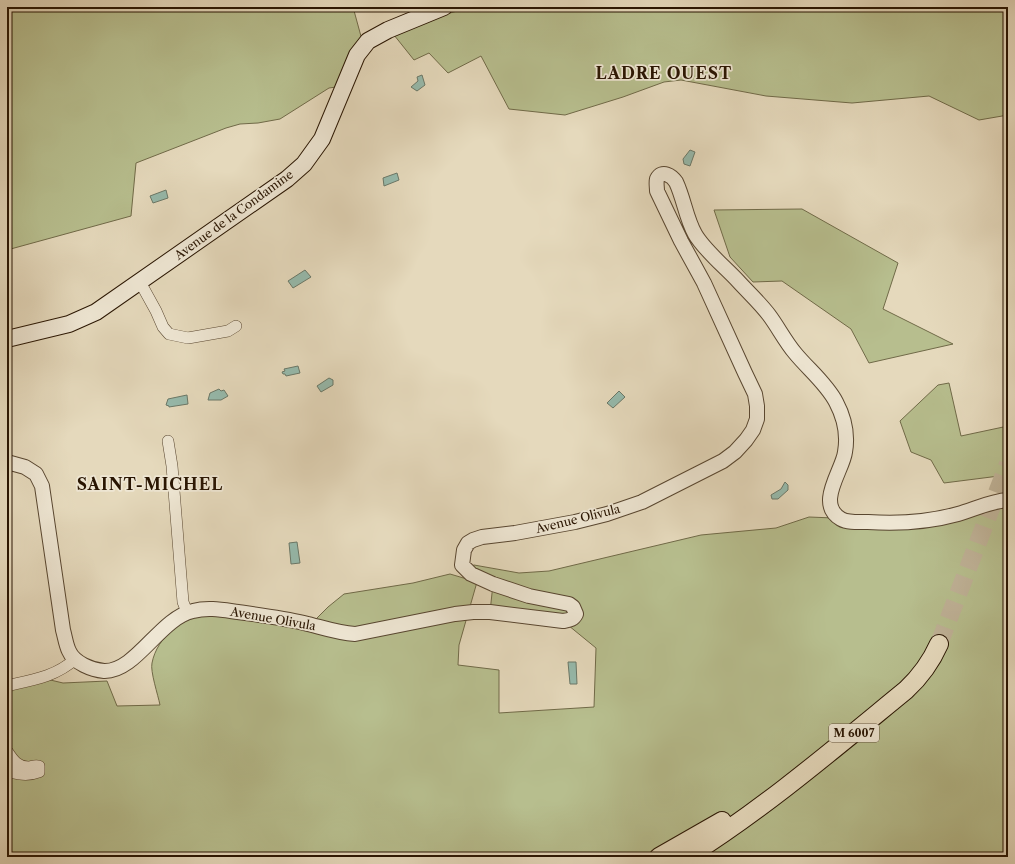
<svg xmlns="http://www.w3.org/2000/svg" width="1015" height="864" viewBox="0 0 1015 864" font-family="'Libre Caslon Text',serif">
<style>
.green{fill:#b7be8e;stroke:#706a48}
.water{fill:#96baac;stroke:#6a7868}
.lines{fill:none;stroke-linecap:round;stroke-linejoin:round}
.primary-tunnel{stroke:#bfb297;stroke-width:18;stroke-dasharray:18 9;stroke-linecap:butt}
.minor-casing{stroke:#584630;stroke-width:12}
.tertiary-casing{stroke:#584630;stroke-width:16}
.secondary-casing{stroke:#291502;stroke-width:18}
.primary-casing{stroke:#291502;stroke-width:20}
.minor{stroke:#eee6d3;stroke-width:11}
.tertiary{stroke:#eee6d3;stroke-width:14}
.secondary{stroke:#eee6d3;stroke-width:16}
.primary{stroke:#e5d9bc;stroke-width:18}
.labels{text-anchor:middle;stroke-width:3.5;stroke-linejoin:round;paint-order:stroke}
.shield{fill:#eee6d3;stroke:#645441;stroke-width:1}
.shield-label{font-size:11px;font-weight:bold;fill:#291502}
.street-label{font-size:12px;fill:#291502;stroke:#eee6d3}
.district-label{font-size:16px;font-weight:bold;letter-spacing:1px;fill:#291502;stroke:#eee6d3}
</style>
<rect width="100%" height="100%" fill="#e5d9bc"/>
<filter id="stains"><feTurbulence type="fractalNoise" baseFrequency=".005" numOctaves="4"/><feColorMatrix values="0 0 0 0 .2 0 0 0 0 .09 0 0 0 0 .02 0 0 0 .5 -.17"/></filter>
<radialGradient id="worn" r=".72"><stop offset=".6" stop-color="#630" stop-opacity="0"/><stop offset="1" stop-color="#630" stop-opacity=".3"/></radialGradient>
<g class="green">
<polygon points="7,7 353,7 362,40 336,87 329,88 280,119 258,123 240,124 226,128 136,163 131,216 7,250"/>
<polygon points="471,7 1008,7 1008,115 979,120 929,96 852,103 766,96 681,80 664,82 623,97 565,115 509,109 481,56 448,73 429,53 414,60 394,35 443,15"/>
<polygon points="802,209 898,263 883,309 953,344 869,363 851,329 782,281 753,282 730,257 714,210"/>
<path d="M949,383l12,53 47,-10v431h-1001v-169l35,-10 21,5 44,-2 10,25 43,-1c-2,-10 -10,-34 -8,-42 5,-26 31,-47 57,-48 15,0 30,4 45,6 18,3 35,5 52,8l22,-22 16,-13 69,-11 37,-9 27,8 -18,63 -1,20 41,5v43l95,-6 2,-59 -33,-27 -73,-9 3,-28 -29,-15 10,-4 45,8 30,-2 152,-36 75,-7 33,-11 25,1 7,6 161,-19 -3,-29 -55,7 -13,-23 -20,-8 -11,-31 38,-36z"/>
</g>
<g class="water">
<polygon points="422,75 425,85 417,91 411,87 418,81 417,77"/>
<polygon points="690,150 695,152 690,166 684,164 683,159"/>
<polygon points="397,173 399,180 384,186 383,178"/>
<polygon points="166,190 168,198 153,203 150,196"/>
<polygon points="305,270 311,277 293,288 288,281"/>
<polygon points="298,366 300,373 286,376 285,374 283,374 282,372 285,371 284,369"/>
<polygon points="329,378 333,380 333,385 321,392 317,386"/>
<polygon points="219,389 221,391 224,390 228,396 221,400 208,400 210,393"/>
<polygon points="619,391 625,397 613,408 607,403"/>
<polygon points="187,395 188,404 169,407 169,406 166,405 168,399"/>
<polygon points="785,482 788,485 788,490 778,499 772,499 771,495 781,489"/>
<polygon points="297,542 300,563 291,564 289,543"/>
<polygon points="568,662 576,662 577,684 570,684"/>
</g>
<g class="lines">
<polyline class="primary-tunnel" points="939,644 1008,464"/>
<g class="minor-casing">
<g id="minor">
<polyline points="140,282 156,311 163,327 169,334 188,338 228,331 236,326"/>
<polyline points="168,441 172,466 183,602 187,612"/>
<path d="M7,688l3,-3c23,-5 47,-9 65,-26"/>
<path d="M7,751c6,9 11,17 23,16 4,-1 5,-2 9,-1v6c-10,4 -23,3 -32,-2"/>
</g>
</g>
<g class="tertiary-casing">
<path id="tertiary" d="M7,462l18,5 11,7 6,12 21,144c2,7 3,15 6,21 5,12 23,19 35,20 32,1 56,-53 89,-60 15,-4 30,-1 45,1 22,3 45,6 66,11 17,4 33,10 51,11l100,-20 18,-2h17l73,9c6,-1 10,-1 13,-7l-3,-7 -4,-3 -40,-8 -36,-12 -22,-10 -9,-9 2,-15 4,-7 5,-3 9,-3 33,-4 60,-11 32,-8 35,-12 81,-41 12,-9 11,-12 7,-10 4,-11v-13l-2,-12 -10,-21 -41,-90 -23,-42 -24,-50c0,-4 -1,-8 0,-12 5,-10 15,-3 19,3 8,17 10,36 19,52 9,16 30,33 43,47 10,11 22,22 31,34 9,12 16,26 26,38 13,16 31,30 41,49 8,15 12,33 9,50 -2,18 -30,52 -4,67 7,4 18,3 27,3 30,2 61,0 90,-8 17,-5 33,-13 50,-14"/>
</g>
<g class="secondary-casing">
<polyline id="secondary" points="7,339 69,324 96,312 287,179 304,164 322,139 357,55 368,41 388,30 444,7"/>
</g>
<g class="primary-casing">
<g id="primary">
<polyline points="659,857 722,821"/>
<path d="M687,857c78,-49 148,-109 219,-167 14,-13 25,-28 33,-46"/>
</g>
</g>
<use href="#minor" class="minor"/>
<use href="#tertiary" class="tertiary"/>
<use href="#secondary" class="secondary"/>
<use href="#primary" class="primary"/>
</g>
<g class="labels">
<rect class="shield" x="829" y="724" width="50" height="18" rx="3"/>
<g class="shield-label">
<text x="854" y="737">M 6007</text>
</g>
<g class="street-label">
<text transform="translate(234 215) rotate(-36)" y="4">Avenue de la Condamine</text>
<text transform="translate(578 519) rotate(-14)" y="4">Avenue Olivula</text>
<text transform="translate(273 619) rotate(10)" y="4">Avenue Olivula</text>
</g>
<g class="district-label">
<text x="664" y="79">LADRE OUEST</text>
<text x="150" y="490">SAINT-MICHEL</text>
</g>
</g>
<rect width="1015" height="864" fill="none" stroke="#e5d9bc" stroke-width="24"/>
<rect x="8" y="8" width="999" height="848" fill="none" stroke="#291502" stroke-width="2"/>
<rect x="12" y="12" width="991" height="840" fill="none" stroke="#291502"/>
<rect width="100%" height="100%" filter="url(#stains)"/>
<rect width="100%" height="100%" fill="url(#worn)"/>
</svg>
